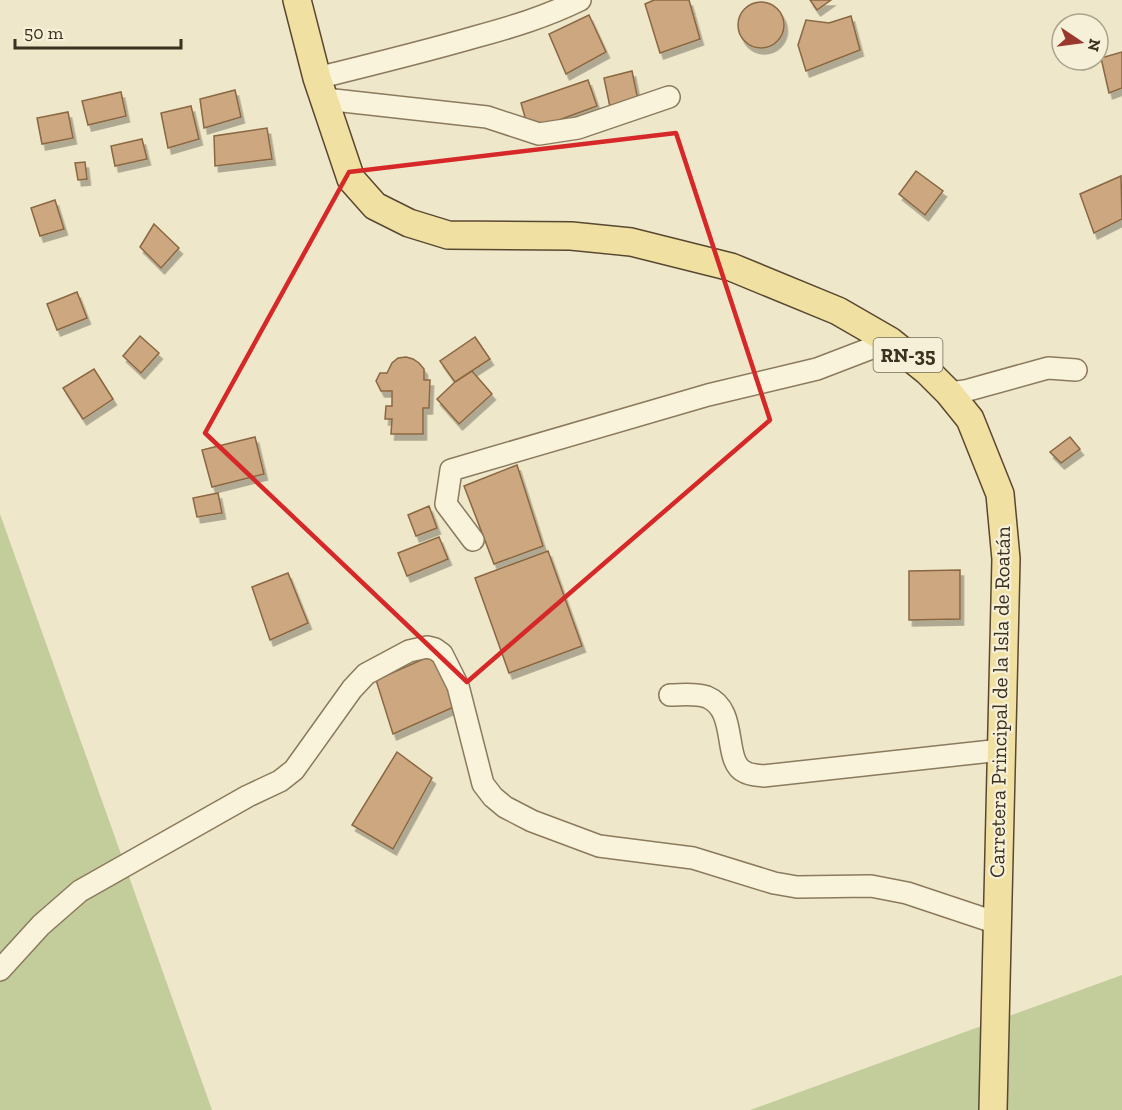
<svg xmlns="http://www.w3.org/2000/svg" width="1122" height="1110" viewBox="0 0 1122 1110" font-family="'Zilla Slab',serif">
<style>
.green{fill:#c3cd9c}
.building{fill:#cca77f;stroke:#8a6743;stroke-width:1.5;filter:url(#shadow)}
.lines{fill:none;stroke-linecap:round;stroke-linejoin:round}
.minor-casing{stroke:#8b7a5d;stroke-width:24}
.major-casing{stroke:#594831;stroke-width:30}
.minor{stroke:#f9f3dc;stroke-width:21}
.major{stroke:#f0e0a2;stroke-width:27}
.marked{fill:none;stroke:#d62828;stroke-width:4.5;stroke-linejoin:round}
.labels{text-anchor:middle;stroke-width:4.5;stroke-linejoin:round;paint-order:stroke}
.shield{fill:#f6f0d9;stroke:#746a58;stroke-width:1.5}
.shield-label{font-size:20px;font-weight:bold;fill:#3c3121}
.street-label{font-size:21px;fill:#3c3121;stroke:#f6f0d9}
</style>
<defs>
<filter id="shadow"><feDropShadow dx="3.5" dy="6" stdDeviation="0" flood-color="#0004"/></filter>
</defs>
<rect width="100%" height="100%" fill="#efe7c9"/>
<g class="green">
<polygon points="0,514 212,1110 0,1110"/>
<polygon points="1122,975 1122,1110 750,1110"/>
</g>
<g class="building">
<polygon points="654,0 689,0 700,39 660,53 645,4"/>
<polygon points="810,0 831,0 817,10"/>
<circle cx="761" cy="25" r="23"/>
<polygon points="589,15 606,52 566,74 549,34"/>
<polygon points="851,16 860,50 806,71 798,45 806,20 829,23"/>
<polygon points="1122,52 1122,88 1109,93 1101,58"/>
<polygon points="632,71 638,100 610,107 604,78"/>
<polygon points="588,80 597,106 529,131 521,103"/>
<polygon points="235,90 241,117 204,128 200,99"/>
<polygon points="121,92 126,116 88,125 82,101"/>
<polygon points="191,106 199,139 168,148 161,113"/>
<polygon points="68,112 73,138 42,144 37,118"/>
<polygon points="267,128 272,159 215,166 214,136"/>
<polygon points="142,139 147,159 115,166 111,146"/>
<polygon points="85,162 87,179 78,180 75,163"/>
<polygon points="916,171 943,191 925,215 899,194"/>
<polygon points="1121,176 1122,219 1094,233 1080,194"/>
<polygon points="55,200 64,229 40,236 31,208"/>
<polygon points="154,224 179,248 161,268 140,247"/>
<polygon points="77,292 87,318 57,330 47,304"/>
<polygon points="140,336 159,353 141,373 123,356"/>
<polygon points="475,337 490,359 455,382 440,361"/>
<polygon points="406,357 413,359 419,363 424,369 424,380 430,380 429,408 423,408 423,434 391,434 392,419 385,419 386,406 392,406 392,391 381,391 376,381 380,373 387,373 392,363 398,358"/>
<polygon points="94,369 113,399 83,419 63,388"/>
<polygon points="472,371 492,394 459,424 437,399 455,382"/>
<polygon points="255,437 264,474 212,487 202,450"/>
<polygon points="1070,437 1080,449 1061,463 1050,452"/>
<polygon points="517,465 543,546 494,564 464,486"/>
<polygon points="218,493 222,513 197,517 193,498"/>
<polygon points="429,506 437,528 416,536 408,515"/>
<polygon points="439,537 448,559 407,576 398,553"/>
<polygon points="548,551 582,646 509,673 475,578"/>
<polygon points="960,570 960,619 909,620 909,571"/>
<polygon points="288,573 308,623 270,640 252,587"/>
<polygon points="437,653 456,706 393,734 376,680"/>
<polygon points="397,752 432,778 393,849 352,825"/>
</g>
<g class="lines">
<g class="minor-casing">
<g id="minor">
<path d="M317,78c53,-13 106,-26 158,-41 37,-10 70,-20 105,-37"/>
<polyline points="325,99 487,117 539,134 578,128 669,97"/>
<polyline points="949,393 965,391 1048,368 1076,370"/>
<polyline points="473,540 446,504 451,470 708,395 817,369 890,341"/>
<path d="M670,695c12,0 25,-2 37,2 32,13 15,65 38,75 5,3 12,3 18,4l238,-26"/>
<polyline points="0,970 41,925 80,891 248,796 280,781 294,770 352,689 366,674 409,651 427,647 435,649 442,654 458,686 483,784 493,797 505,807 532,821 599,846 693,858 774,883 797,887 871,886 907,893 997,923"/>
</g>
</g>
<g class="major-casing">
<polyline id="major" points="297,0 317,78 351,179 375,206 409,223 448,235 571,236 631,242 731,267 838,311 890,341 927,371 949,393 970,419 1000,494 1006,559 993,1110"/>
</g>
<use href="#minor" class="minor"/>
<use href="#major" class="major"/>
</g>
<path class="marked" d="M676,133l94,287 -303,262 -262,-249 144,-261z"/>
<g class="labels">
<rect class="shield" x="873.5" y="338" width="69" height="34" rx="4.5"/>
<g class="shield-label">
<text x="908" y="362">RN-35</text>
</g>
<g class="street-label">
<text transform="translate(1000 702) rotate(-89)" y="7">Carretera Principal de la Isla de Roatán</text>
</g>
</g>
<g transform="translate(1080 42) rotate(103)"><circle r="28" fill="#f6f0d9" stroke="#aca48f" stroke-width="1.5"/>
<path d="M0-4.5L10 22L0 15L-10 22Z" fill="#9a382d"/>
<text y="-9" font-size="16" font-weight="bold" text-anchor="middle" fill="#3c3121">N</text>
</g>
<path d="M15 39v9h166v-9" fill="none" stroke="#3c3121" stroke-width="3"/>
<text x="24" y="39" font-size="18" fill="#3c3121" stroke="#f6f0d9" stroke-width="4.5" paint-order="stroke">50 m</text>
</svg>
